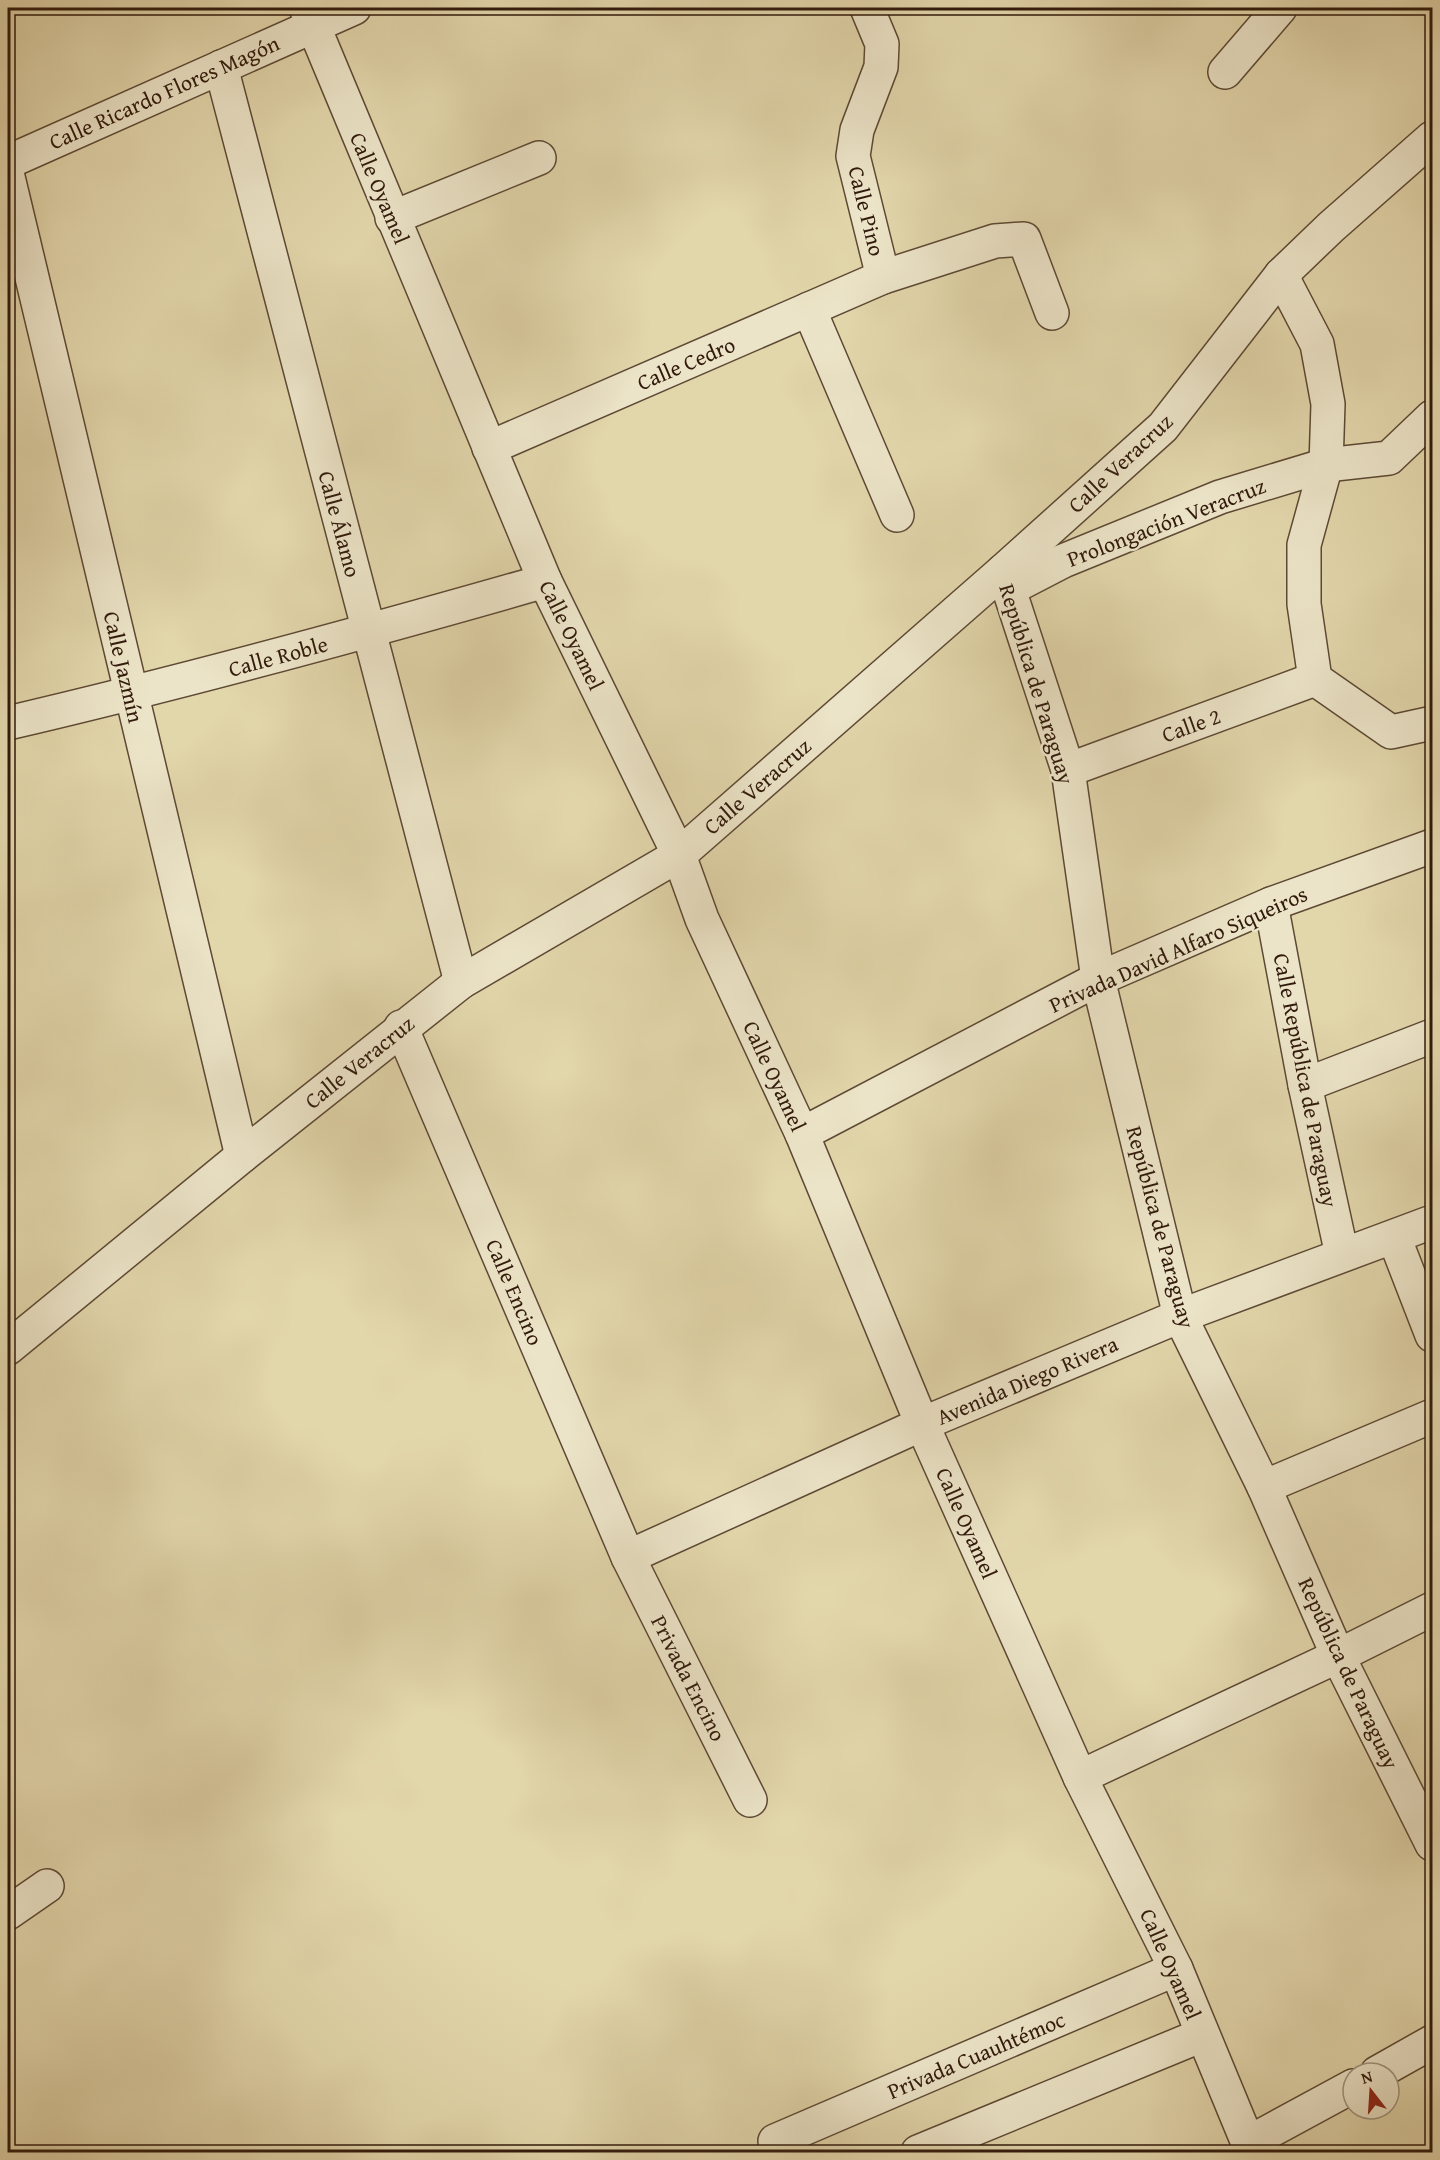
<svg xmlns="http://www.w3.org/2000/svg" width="1440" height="2160" viewBox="0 0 1440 2160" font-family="'Gentium Book Plus',serif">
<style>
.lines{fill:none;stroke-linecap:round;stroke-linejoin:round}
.minor-casing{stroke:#5d4934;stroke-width:36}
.minor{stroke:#ece4c8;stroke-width:33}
.labels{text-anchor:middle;stroke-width:5;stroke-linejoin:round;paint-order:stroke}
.street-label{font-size:22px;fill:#311a0c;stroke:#ece4c8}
</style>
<rect width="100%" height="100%" fill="#e2d6ab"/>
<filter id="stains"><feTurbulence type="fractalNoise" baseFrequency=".00333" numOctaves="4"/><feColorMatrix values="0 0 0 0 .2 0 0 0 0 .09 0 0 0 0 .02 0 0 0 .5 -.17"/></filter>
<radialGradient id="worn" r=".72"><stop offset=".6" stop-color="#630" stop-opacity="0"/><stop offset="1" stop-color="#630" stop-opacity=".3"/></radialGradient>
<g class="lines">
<g class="minor-casing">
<g id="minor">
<polyline points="306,8 545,581 679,855 702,919 802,1134 922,1424 1080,1777 1176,1969 1248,2143 1353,2086"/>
<polyline points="867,8 882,44 881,67 857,130 853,156 883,277"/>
<polyline points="221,67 461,982"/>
<polyline points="1225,72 1280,8"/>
<polyline points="8,162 354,8"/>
<polyline points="8,177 242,1156"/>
<polyline points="392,218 539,158"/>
<polyline points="1281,275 1317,344 1328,404 1326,465 1304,545 1304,604 1315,679 1391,732 1432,723"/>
<polyline points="809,309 897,515"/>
<polyline points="489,448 883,277 995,241 1024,239 1052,313"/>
<polyline points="1003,571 1068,770 1098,979 1180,1316 1264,1487 1338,1656 1432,1844"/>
<polyline points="1009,589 1063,561 1220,497 1326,465 1389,458 1432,417"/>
<path d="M8,723c180,-42 359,-91 537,-142"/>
<polyline points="1068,770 1315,679"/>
<polyline points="1271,904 1305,1085 1342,1255"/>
<polyline points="401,1027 628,1557 750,1800"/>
<polyline points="1305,1085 1432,1036"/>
<polyline points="802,1134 1098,979 1271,904 1432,846"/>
<polyline points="1394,1237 1432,1335"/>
<polyline points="8,1348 242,1156 461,982 679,855 1003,571 1163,427 1281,275 1331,227 1432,138"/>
<polyline points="1264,1487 1432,1416"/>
<polyline points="628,1557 922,1424 1180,1316 1432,1222"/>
<polyline points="1080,1777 1338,1656 1432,1609"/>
<polyline points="8,1913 47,1886"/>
<polyline points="1377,2073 1432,2042"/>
<polyline points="775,2141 1176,1969"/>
<polyline points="918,2152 1202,2035"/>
</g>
</g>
<use href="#minor" class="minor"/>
</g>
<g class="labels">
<g class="street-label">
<text transform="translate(164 92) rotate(-24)" y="8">Calle Ricardo Flores Magón</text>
<text transform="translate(380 188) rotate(67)" y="8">Calle Oyamel</text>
<text transform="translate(867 211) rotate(76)" y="8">Calle Pino</text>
<text transform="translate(686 363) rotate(-23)" y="8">Calle Cedro</text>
<text transform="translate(1120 463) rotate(-43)" y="8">Calle Veracruz</text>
<text transform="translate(1166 522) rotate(-21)" y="8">Prolongación Veracruz</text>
<text transform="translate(340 524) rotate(75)" y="8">Calle Álamo</text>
<text transform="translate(572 635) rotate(64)" y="8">Calle Oyamel</text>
<text transform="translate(278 656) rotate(-15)" y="8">Calle Roble</text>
<text transform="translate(124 667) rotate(77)" y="8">Calle Jazmín</text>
<text transform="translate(1037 684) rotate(73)" y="8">República de Paraguay</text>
<text transform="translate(1191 725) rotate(-20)" y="8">Calle 2</text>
<text transform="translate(757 786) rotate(-41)" y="8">Calle Veracruz</text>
<text transform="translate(1178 949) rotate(-24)" y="8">Privada David Alfaro Siqueiros</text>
<text transform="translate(359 1062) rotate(-39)" y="8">Calle Veracruz</text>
<text transform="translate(775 1076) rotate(65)" y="8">Calle Oyamel</text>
<text transform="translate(1306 1080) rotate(79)" y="8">Calle República de Paraguay</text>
<text transform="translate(1161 1227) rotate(75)" y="8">República de Paraguay</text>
<text transform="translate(515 1292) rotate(67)" y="8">Calle Encino</text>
<text transform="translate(1027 1380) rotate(-23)" y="8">Avenida Diego Rivera</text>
<text transform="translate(967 1523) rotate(66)" y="8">Calle Oyamel</text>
<text transform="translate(1349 1673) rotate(65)" y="8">República de Paraguay</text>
<text transform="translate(689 1678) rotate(63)" y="8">Privada Encino</text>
<text transform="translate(1171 1964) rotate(66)" y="8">Calle Oyamel</text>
<text transform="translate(976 2055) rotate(-23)" y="8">Privada Cuauhtémoc</text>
</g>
</g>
<rect width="1440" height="2160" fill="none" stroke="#e2d6ab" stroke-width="30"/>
<rect x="9" y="9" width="1422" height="2142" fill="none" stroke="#311a0c" stroke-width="3"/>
<rect x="15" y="15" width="1410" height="2130" fill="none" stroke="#311a0c" stroke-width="1.5"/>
<g transform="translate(1371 2091) rotate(343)"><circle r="28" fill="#ece4c8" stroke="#a1937d" stroke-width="1.5"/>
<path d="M0-4.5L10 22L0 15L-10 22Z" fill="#8f2418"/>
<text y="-9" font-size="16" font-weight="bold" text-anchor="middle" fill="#311a0c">N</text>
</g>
<rect width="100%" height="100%" filter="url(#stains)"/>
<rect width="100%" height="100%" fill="url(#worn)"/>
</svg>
